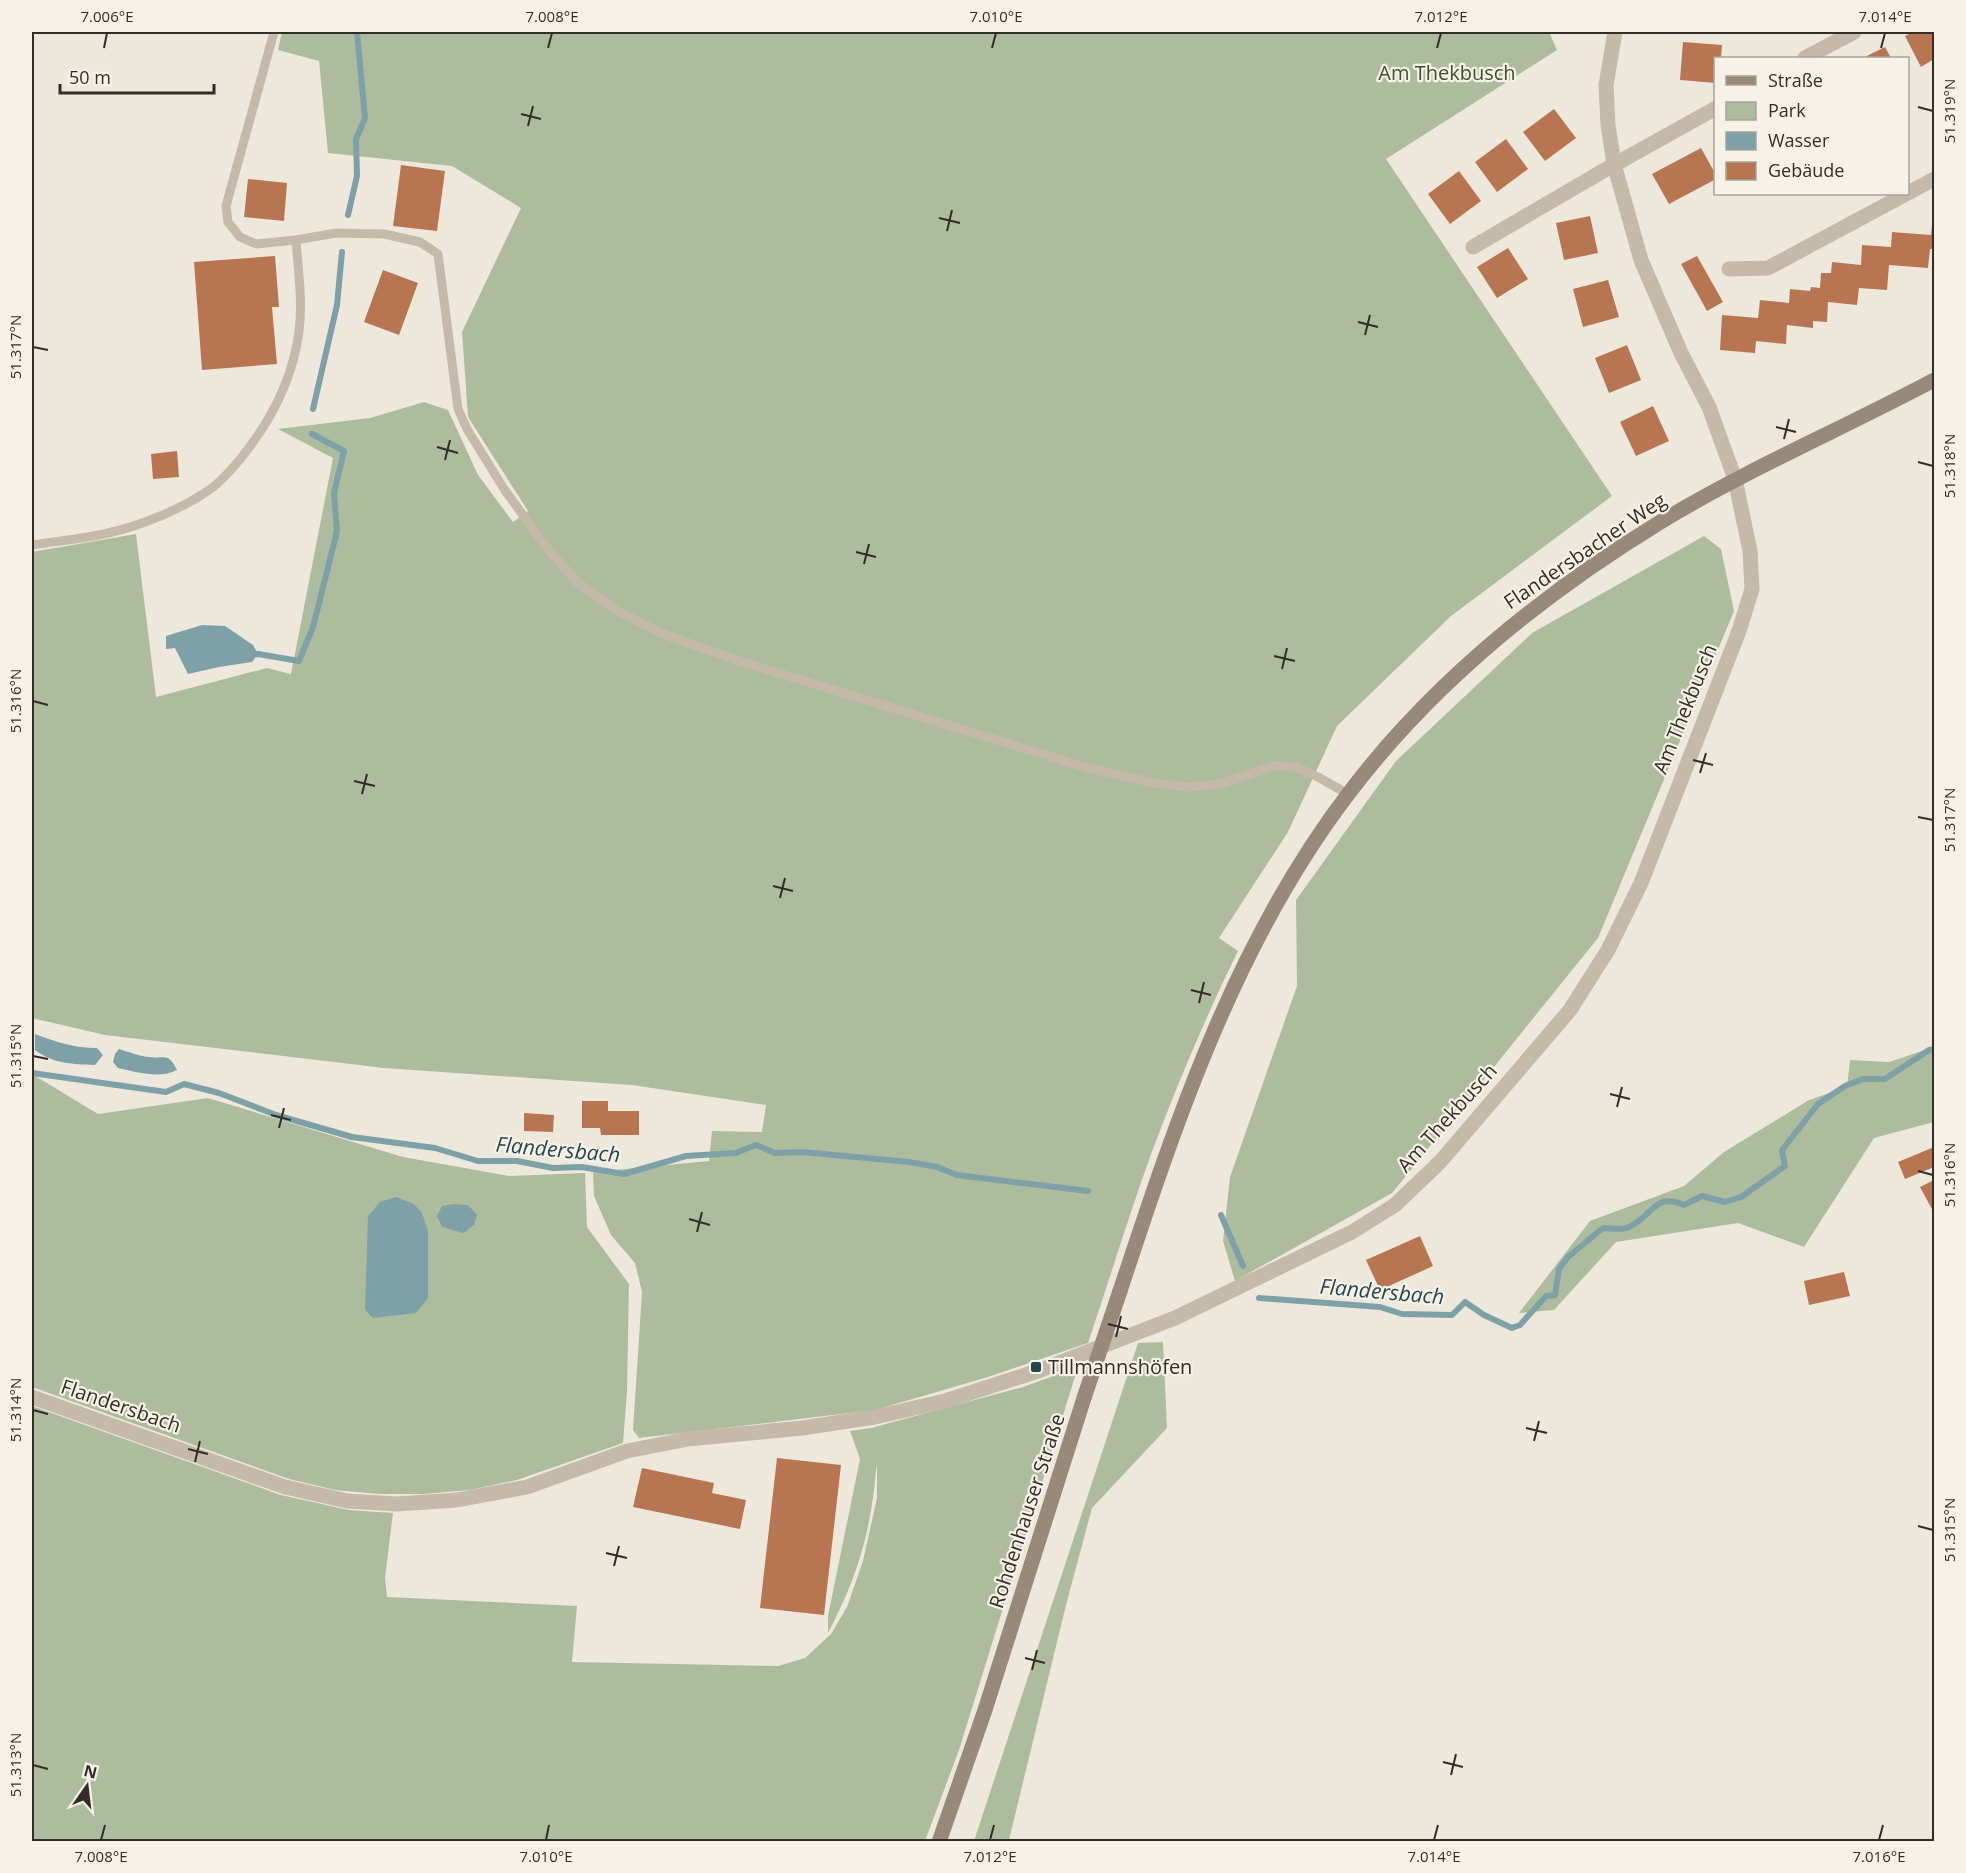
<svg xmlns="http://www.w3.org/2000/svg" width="1966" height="1873" viewBox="0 0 1966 1873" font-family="'Open Sans',sans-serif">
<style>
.green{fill:#aebc9e}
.water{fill:#7ea1a8}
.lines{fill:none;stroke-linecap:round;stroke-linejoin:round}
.stream{stroke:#7ea1a8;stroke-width:6}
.building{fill:#b77651}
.lane{stroke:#c5b9a9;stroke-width:9}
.street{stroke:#c5b9a9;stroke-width:15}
.secondary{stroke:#98897b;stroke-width:15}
.secondary-bridge{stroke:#98897b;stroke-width:15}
.ticks{fill:none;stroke:#332d28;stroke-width:2}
.poi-dot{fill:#234750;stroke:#f7f2e7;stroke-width:2}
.labels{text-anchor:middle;stroke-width:4.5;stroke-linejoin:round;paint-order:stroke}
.park-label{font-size:20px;fill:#3f4e2f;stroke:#f7f2e7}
.street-label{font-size:20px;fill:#332d28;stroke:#f7f2e7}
.poi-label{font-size:20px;fill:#332d28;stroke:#f7f2e7;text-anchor:start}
.water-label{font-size:21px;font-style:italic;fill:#234750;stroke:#f7f2e7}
.neatline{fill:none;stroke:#332d28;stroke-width:2}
.ticks-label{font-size:15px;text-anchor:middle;fill:#332d28}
</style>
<rect width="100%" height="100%" fill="#eee8dc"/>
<g class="green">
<path d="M282,32h1267l8,18 -171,109 226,337 -161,120 -114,110 -49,106 -69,106 19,13c-33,67 -62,136 -88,206 -22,61 -41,124 -62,186l-100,34 -113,33 -236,28 -6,-8 9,-138 -7,-29 -24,-28 -17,-39 -1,-24 116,-11 3,-30 50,1 4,-27 -134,-20 -248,-17 -279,-33 -73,-17v-466l104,-18 20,163 111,-29 24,6 42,-216 -55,-29 92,-11 54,-16 24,8 30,65 35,47 15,-11 -60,-94 -6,-85 59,-124 -69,-42 -124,-13 -9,-92 -41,-11z"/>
<polygon points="1704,536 1721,549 1734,611 1598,938 1392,1193 1235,1281 1223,1241 1230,1177 1297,986 1296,900 1396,761 1532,633"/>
<polygon points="1934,1047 1934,1122 1874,1138 1804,1247 1738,1223 1616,1242 1554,1310 1519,1313 1590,1221 1684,1186 1724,1152 1809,1100 1847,1087 1850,1060 1889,1062"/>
<polygon points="32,1074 98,1114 208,1098 403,1157 509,1176 585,1173 587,1227 629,1284 627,1392 623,1443 517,1480 470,1490 424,1494 378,1494 335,1490 289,1479 32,1387"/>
<polygon points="1163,1342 1167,1428 1092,1508 1066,1605 1009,1840 974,1841 1138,1343"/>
<path d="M1078,1367l-119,383 -34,91 -893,1v-436l249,89 68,15 44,3 -8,65 2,19 190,9 -5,56 206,4 27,-8 26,-24 16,-27 16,-46 14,-63v-34c-2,11 -2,22 -4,33 -6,48 -22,93 -45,136v-17l32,-157 -10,-28 21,-3 152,-41z"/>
</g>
<g class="water">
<polygon points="202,625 225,626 253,645 258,654 252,662 219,667 188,674 175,648 166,649 166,636"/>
<path d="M35,1034c21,8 39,14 62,14l6,7 -8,10c-22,-1 -42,-1 -60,-15z"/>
<path d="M119,1049c10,3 19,7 30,8 17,2 19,-5 28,13 -17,9 -41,2 -59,-2l-5,-6 2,-8z"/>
<polygon points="396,1197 414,1204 422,1213 428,1231 428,1298 416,1313 373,1318 365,1310 368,1216 380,1202"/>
<polygon points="454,1204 468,1205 477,1215 474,1225 463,1233 442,1227 437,1216 442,1206"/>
</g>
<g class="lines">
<g class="stream">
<polyline points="348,215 357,176 356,139 365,118 357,32"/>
<polyline points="313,409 337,305 342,252"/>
<polyline points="250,655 258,654 299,661 313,627 337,531 334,493 344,451 312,434"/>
<polyline points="32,1073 166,1092 184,1084 219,1093 276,1115 352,1137 435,1148 478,1161 517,1161 553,1168 582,1167 624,1174 686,1156 736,1153 756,1145 775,1153 802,1152 909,1162 937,1167 957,1175 1088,1191"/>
<polyline points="1221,1215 1243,1266"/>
<path d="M1259,1298l121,9 22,7 50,1 13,-13 19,13 28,13 8,-3 26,-29 9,-1 4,-26 9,-12 35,-29c7,0 18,2 24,0 24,-9 27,-37 57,-23l18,-9 23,6 16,-5 44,-31 -3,-16 36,-46 27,-18 18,-7h22l44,-29 5,-1"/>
</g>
</g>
<g class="building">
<polygon points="1913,32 1934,32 1934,59 1921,67 1905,36"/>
<polygon points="1683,42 1722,45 1721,58 1716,58 1716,83 1680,80"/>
<polygon points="1885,47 1891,58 1863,58"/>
<polygon points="1554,109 1576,138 1545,161 1523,132"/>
<polygon points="1506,139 1528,169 1497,192 1475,162"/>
<polygon points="1701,148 1716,175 1716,179 1669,204 1652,174"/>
<polygon points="401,165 445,171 437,231 393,226"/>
<polygon points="1459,171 1481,201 1450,224 1428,194"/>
<polygon points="248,179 287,183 284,221 244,217"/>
<polygon points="1933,215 1934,215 1934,249 1930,249 1928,268 1889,265 1887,290 1859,288 1857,305 1828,302 1827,322 1813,321 1813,328 1787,325 1786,344 1756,341 1755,353 1720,350 1722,315 1758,318 1760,300 1789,303 1790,289 1810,291 1811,287 1820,288 1821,273 1831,273 1832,262 1861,265 1862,245 1891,247 1892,232 1931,235"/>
<polygon points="1590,216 1598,253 1564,260 1556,223"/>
<polygon points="1508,248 1528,279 1497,298 1477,267"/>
<polygon points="275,256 279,307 272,307 277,364 202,370 194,262"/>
<polygon points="1697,256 1723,302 1707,311 1681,264"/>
<polygon points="383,270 418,283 399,335 364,322"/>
<polygon points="1608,280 1619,317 1583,327 1573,289"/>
<polygon points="1627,345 1641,380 1609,393 1595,358"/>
<polygon points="1653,406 1669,441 1636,456 1620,422"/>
<polygon points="177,451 179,477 153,479 151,454"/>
<polygon points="582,1101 608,1101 608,1111 639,1111 639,1135 601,1135 600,1128 582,1128"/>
<polygon points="524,1113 554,1115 553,1132 524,1131"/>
<polygon points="1934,1147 1934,1167 1905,1179 1898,1162"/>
<polygon points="1934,1180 1934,1210 1933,1211 1920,1187"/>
<polygon points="1420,1236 1433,1266 1380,1290 1366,1260"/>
<polygon points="1844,1272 1850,1296 1809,1305 1804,1281"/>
<polygon points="777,1458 841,1465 824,1615 760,1608"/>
<polygon points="642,1468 714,1483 712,1493 746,1500 740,1529 633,1507"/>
</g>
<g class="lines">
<g class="lane">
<polyline points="296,240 336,233 384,234 420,242 438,254 458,409 467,429 504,489 547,548 577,582 614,609 663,634 739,661 1088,768 1154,783 1189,787 1220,784 1274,766 1296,767 1318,777 1348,794"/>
<path d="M32,545c25,-4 51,-6 76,-12 32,-7 74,-24 101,-43 12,-8 23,-21 32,-32 30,-37 52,-79 58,-127 4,-30 -1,-62 -3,-91l-40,4 -16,-7 -12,-15 -2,-16 48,-174"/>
</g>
<g class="street">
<polyline points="1805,58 1854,32"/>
<polyline points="1473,247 1603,171 1716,108"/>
<polyline points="1729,269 1768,268 1934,179"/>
<polyline points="32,1397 285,1487 347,1501 397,1504 457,1500 527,1487 627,1451 688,1439 802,1428 875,1417 945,1401 1038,1371 1175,1318 1352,1232 1395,1205 1440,1162 1570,1010 1608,950 1641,883 1739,631 1752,589 1750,551 1735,479 1709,407 1681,353 1641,260 1614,164 1608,125 1606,85 1615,32"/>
</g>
<g class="secondary">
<path d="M1120,1291c57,-173 117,-352 229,-498 84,-111 195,-200 313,-272 88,-53 182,-93 272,-141"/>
<polyline points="939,1842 985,1710 1084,1398"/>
</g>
<polyline class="secondary-bridge" points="1084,1398 1120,1291"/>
</g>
<path class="ticks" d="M104,48l3,-15M548,48l4,-15M992,48l4,-15M1437,48l4,-15M1881,48l4,-15M1918,107l15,4M521,114l20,5M528,126l5,-20M939,218l21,5M947,231l5,-21M1358,322l20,5M1365,335l5,-20M33,347l15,3M1776,427l20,5M1784,439l5,-20M437,447l21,6M445,460l5,-20M1918,462l15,4M856,552l20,5M864,564l5,-20M1274,656l21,5M1282,669l5,-21M33,701l15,4M1693,760l20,5M1700,773l6,-20M354,781l21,5M362,794l5,-20M1918,817l15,3M773,886l20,5M780,898l5,-20M1191,990l20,5M1199,1003l5,-21M33,1056l15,3M1610,1094l20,5M1617,1107l5,-20M271,1115l20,5M279,1128l5,-20M1918,1171l15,4M689,1219l21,6M697,1232l5,-20M1108,1324l20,5M1116,1337l5,-21M33,1410l15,4M1526,1428l21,5M1534,1441l5,-20M188,1449l20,5M195,1462l5,-21M1918,1526l15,4M606,1553l21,5M614,1566l5,-20M1025,1658l20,5M1032,1670l5,-20M1443,1762l20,5M33,1765l15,4M1451,1775l5,-21M101,1840l4,-15M546,1840l3,-15M990,1840l4,-15M1434,1840l4,-15M1879,1840l4,-15"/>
<rect class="poi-dot" x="1030" y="1361" width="12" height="12" rx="3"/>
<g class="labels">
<g class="park-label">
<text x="1447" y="80">Am Thekbusch</text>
</g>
<g class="street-label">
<text transform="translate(1585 551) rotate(-34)" y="7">Flandersbacher Weg</text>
<text transform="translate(1685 709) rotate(-68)" y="7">Am Thekbusch</text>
<text transform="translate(1447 1118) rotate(-48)" y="7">Am Thekbusch</text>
<text transform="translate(121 1406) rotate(19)" y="7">Flandersbach</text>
<text transform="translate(1027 1511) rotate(-72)" y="7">Rohdenhauser Straße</text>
</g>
<g class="poi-label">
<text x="1048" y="1374">Tillmannshöfen</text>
</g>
<g class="water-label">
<text transform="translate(558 1150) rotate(5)" y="7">Flandersbach</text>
<text transform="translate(1382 1292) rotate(5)" y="7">Flandersbach</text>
</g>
</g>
<rect width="1966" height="1873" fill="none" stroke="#f7f2e7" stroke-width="66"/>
<rect x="1714" y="57" width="195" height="138" fill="#f7f2e7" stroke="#a9a39b" stroke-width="1.5"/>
<rect x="1726" y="76" width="30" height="9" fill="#98897b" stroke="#a9a39b" stroke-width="1.5"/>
<text x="1768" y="87" font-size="18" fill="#332d28">Straße</text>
<rect x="1726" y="102" width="30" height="18" fill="#aebc9e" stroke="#a9a39b" stroke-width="1.5"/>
<text x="1768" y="117" font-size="18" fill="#332d28">Park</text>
<rect x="1726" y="132" width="30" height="18" fill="#7ea1a8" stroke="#a9a39b" stroke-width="1.5"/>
<text x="1768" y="147" font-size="18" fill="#332d28">Wasser</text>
<rect x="1726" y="162" width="30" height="18" fill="#b77651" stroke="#a9a39b" stroke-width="1.5"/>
<text x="1768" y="177" font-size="18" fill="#332d28">Gebäude</text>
<g transform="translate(87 1786) rotate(14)" stroke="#f7f2e7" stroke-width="4.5" paint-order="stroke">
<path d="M0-4.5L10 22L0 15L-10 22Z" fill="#332d28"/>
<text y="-9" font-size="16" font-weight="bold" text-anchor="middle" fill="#332d28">N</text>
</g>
<path d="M60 84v9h154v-9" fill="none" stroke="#332d28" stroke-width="3"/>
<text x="69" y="84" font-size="18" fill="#332d28" stroke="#f7f2e7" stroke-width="4.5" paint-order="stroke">50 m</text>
<rect x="33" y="33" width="1900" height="1807" class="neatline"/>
<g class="ticks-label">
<text x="107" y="22">7.006°E</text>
<text x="552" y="22">7.008°E</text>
<text x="996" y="22">7.010°E</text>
<text x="1441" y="22">7.012°E</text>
<text x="1885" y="22">7.014°E</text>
<text transform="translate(1950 111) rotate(-90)" y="5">51.319°N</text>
<text transform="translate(16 347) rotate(-90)" y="5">51.317°N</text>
<text transform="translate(1950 466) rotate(-90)" y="5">51.318°N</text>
<text transform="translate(16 701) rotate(-90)" y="5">51.316°N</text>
<text transform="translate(1950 820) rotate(-90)" y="5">51.317°N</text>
<text transform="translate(16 1056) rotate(-90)" y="5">51.315°N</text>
<text transform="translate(1950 1175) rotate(-90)" y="5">51.316°N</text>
<text transform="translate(16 1410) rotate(-90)" y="5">51.314°N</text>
<text transform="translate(1950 1530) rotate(-90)" y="5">51.315°N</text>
<text transform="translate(16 1765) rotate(-90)" y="5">51.313°N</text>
<text x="101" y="1862">7.008°E</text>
<text x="546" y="1862">7.010°E</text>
<text x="990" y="1862">7.012°E</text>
<text x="1434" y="1862">7.014°E</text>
<text x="1879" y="1862">7.016°E</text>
</g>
</svg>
